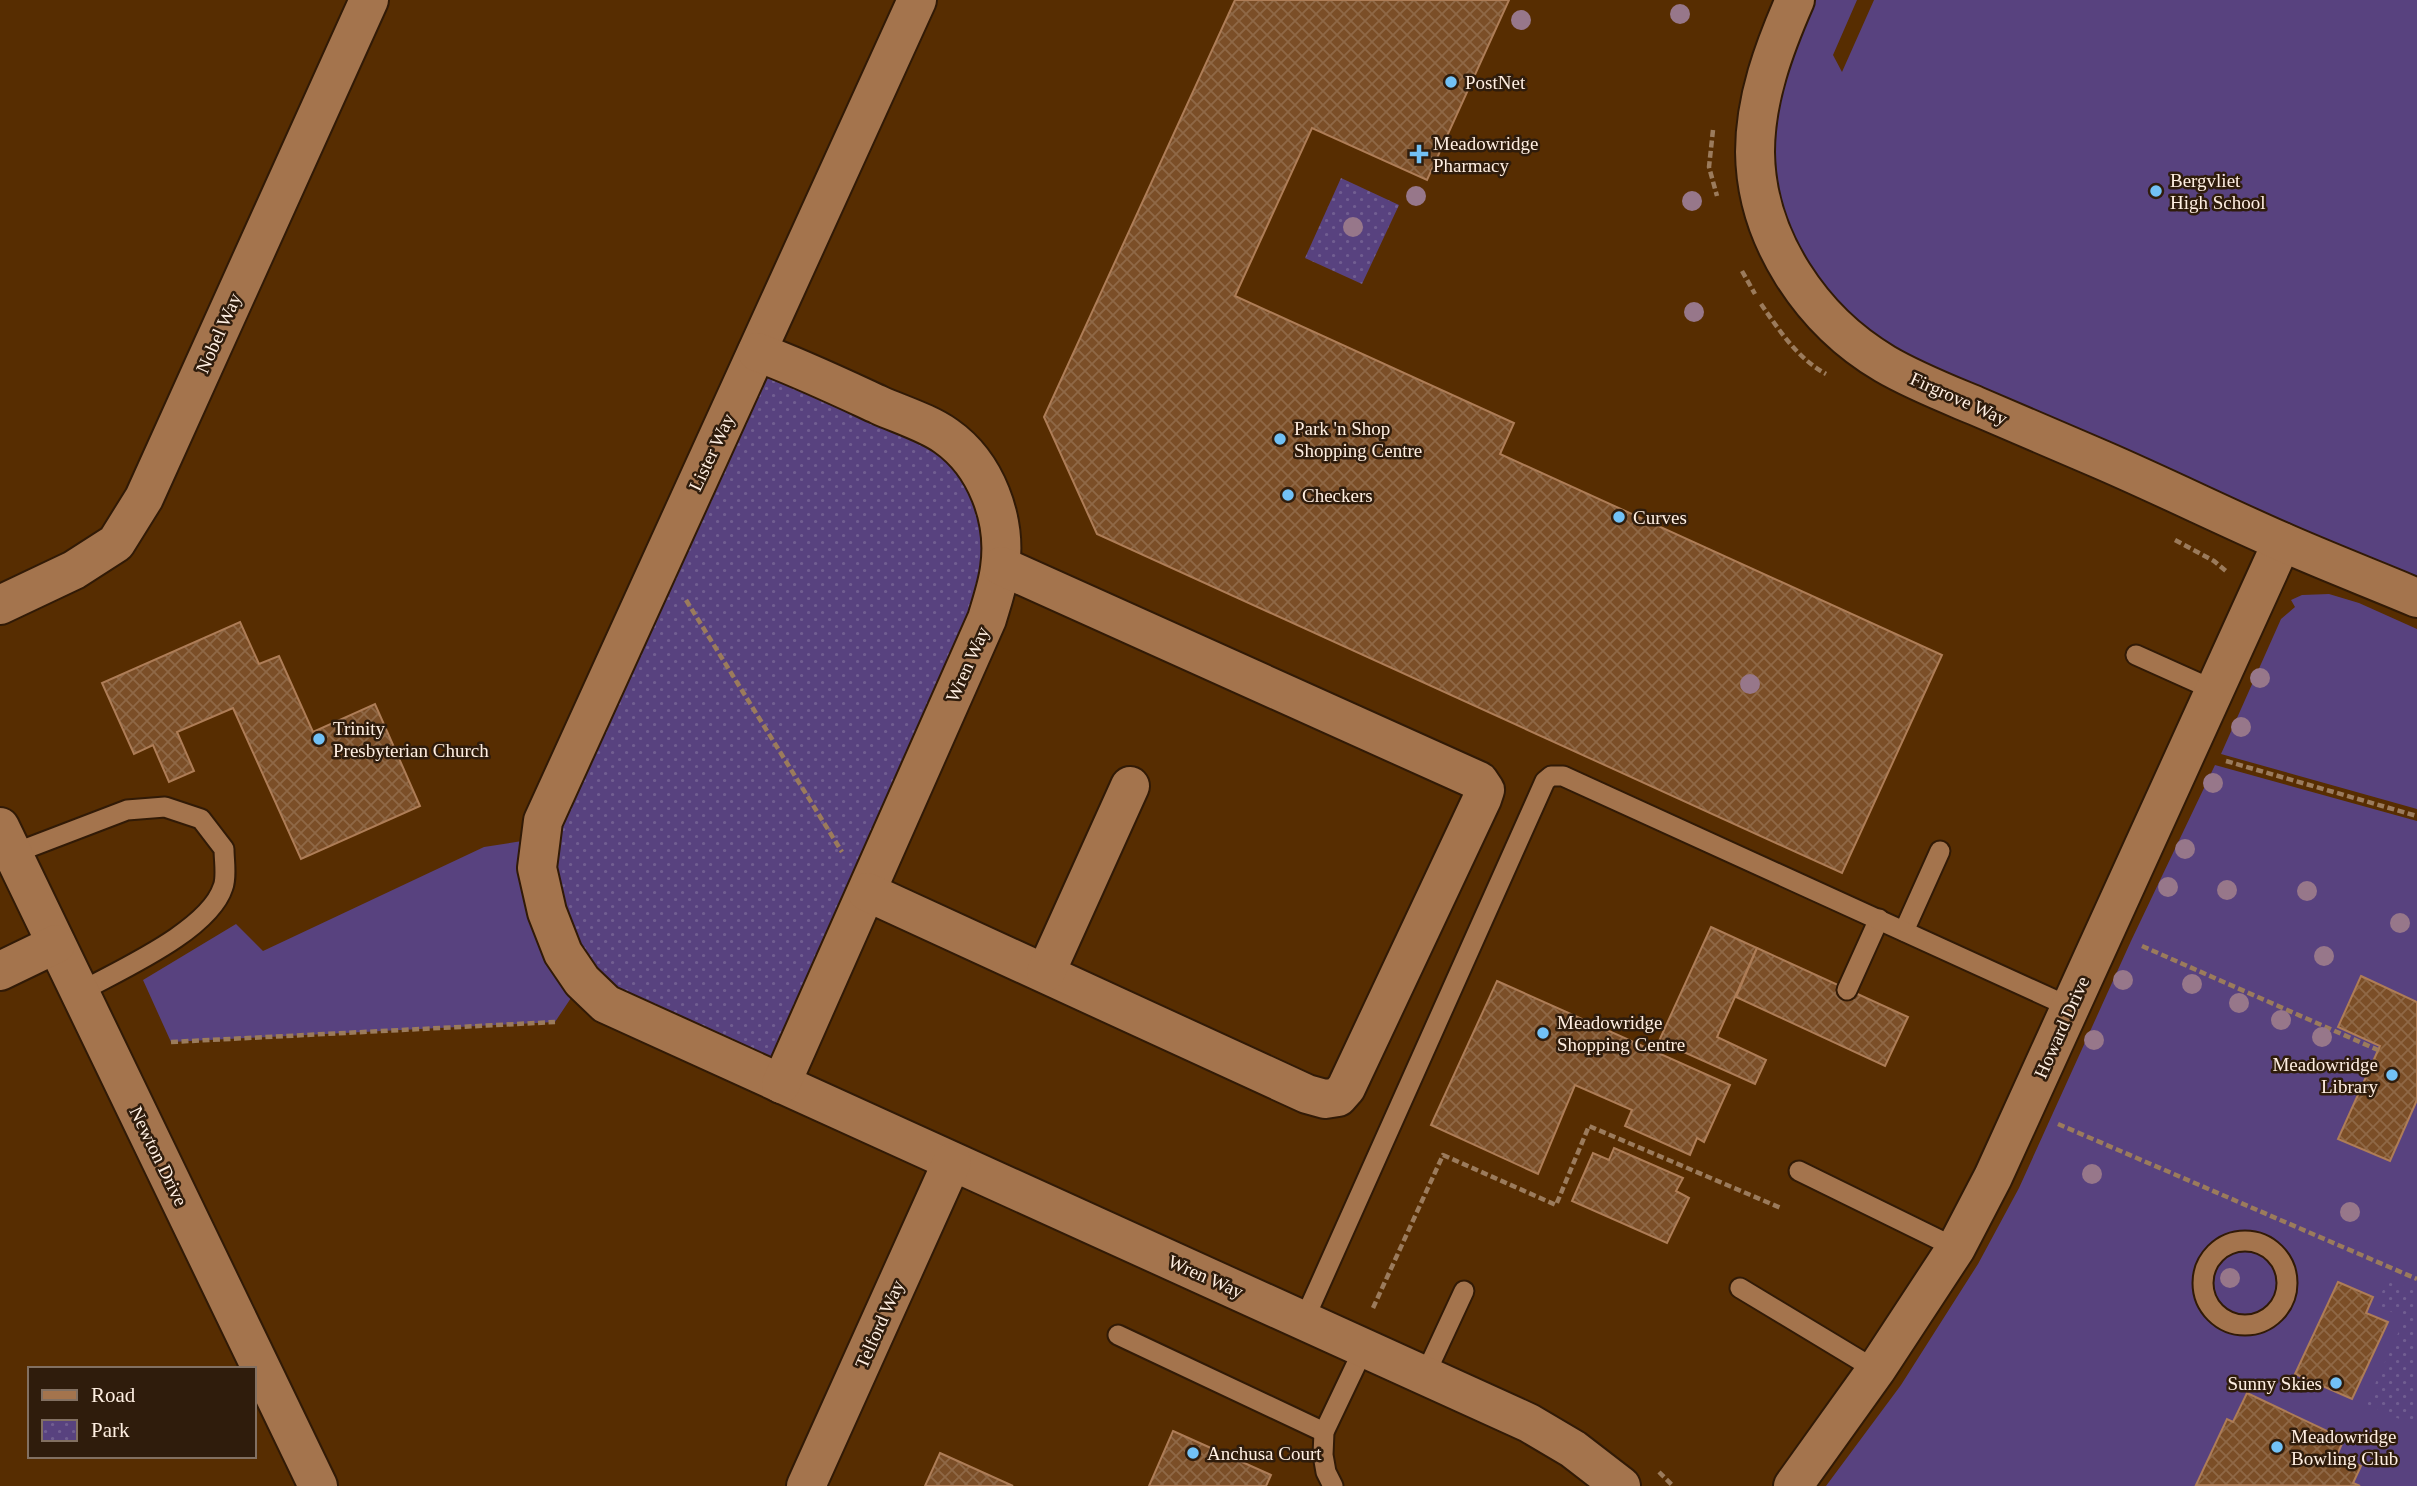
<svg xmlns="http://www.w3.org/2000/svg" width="2417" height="1486" viewBox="0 0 2417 1486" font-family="'Times New Roman',serif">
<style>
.grass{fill:#58427f}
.park{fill:url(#park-dots)}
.building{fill:url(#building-cross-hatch);stroke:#ae7d57;stroke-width:2}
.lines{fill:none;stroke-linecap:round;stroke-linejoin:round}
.service-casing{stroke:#311a06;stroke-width:23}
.minor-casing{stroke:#311a06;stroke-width:42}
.tertiary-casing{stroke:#311a06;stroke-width:42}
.path{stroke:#9b7b5c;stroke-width:4.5;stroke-dasharray:7 3.5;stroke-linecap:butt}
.service{stroke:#a4744d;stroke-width:19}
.minor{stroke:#a4744d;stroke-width:38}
.tertiary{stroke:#a4744d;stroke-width:38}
.tree{fill:#97778a}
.poi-dot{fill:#72c1f5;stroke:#2f1c0c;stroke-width:2.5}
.labels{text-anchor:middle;stroke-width:5;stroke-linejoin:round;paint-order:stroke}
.poi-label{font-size:19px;fill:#ffefe2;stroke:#2f1c0c;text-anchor:start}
.street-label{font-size:19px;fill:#ffefe2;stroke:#2f1c0c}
</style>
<defs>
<pattern id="park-dots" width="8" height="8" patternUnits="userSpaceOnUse" patternTransform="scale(1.75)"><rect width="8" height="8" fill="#58427f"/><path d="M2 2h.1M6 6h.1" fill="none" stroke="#715e91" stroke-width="1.8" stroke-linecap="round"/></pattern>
<pattern id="building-cross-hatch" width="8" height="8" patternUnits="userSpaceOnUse" patternTransform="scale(1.75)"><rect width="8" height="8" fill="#7b4e27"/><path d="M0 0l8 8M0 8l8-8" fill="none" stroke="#8f6846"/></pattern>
</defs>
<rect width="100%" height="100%" fill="#572d01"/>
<g class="grass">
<polygon points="1795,0 1857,0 1833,55 1842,72 1874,0 2417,0 2417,598 1860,348 1758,181"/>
<polygon points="2329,594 2359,603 2417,629 2417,809 2221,754 2281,619 2295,607 2291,600 2302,595"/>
<polygon points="2215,765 2417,821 2417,1486 1826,1486 1901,1385 1978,1264 2019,1188 2131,941"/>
<polygon points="522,841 573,995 555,1022 171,1042 143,980 236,924 263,951 484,847"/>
</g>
<g class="park">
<polygon points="1341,178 1399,205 1362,284 1305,258"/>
<polygon points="757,352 945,435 1001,541 781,1084 582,981 543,821"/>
<polygon points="2388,1279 2417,1292 2417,1427 2366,1404 2405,1318 2376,1305"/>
</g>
<g class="building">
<polygon points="1235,0 1509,0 1427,180 1312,128 1235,296 1514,423 1500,454 1942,655 1842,873 1097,534 1044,417"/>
<polygon points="240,622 259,664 279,656 313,732 375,704 420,806 301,859 233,708 177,732 194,771 169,782 153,745 134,754 102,683"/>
<polygon points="1711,927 1757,948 1717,1037 1766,1060 1755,1084 1659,1041"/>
<polygon points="1757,948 1908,1017 1885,1066 1736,997"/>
<polygon points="2361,976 2417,1002 2417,1100 2390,1161 2338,1139 2380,1046 2338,1027"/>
<polygon points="1497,981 1730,1085 1704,1142 1697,1138 1690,1155 1625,1126 1632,1110 1575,1085 1538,1174 1431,1125"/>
<polygon points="1614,1148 1683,1178 1676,1191 1689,1198 1667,1243 1572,1201 1593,1153 1609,1160"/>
<polygon points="2338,1282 2373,1297 2366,1313 2388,1322 2352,1399 2295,1374"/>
<polygon points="2247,1393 2344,1439 2337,1455 2361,1466 2353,1483 2360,1486 2196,1485 2227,1419 2233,1422"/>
<polygon points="1173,1431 1271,1475 1266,1486 1149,1486"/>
<polygon points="940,1453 1013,1486 925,1486"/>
</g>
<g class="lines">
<g class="service-casing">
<g id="service">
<polyline points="2136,655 2214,690"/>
<path d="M12,854l115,-44 38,-3 36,12 23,30c0,11 3,28 -1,38 -14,44 -104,83 -143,105"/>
<polyline points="1904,931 1940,851"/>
<polyline points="1847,990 1879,919"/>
<polyline points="1799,1171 1956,1248"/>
<circle cx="2245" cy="1283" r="42"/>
<polyline points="1740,1288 1876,1370"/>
<polyline points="1304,1320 1545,781 1551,776 1563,776 2070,1007"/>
<polyline points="1118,1335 1324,1432"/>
<polyline points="1425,1375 1464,1291"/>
<polyline points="1333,1486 1326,1472 1323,1455 1324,1432 1364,1348"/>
</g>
</g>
<g class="minor-casing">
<g id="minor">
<polyline points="917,0 543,821 537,868 547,912 563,953 582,981 606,1004 1529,1423 1573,1449 1621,1486"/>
<path d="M757,352c41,15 81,34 122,53 20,9 49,18 67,31 40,28 61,83 54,132 -2,17 -8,34 -13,51l-206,465"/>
<polyline points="0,605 74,570 116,543 144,498 369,0"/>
<polyline points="0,827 318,1486"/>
<polyline points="867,892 1307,1094 1325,1099 1338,1097 1346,1088 1482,799 1485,790 1479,781 1001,566"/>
<polyline points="0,971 56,944"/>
<polyline points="1046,972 1130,786"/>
<polyline points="806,1486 952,1162"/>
<polyline points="1793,1486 1876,1370 1956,1248 1993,1177 2282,542"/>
</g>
</g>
<g class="tertiary-casing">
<path id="tertiary" d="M1795,0c-21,48 -40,99 -40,152 1,87 57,169 130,212 29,17 60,29 91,42 42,18 84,36 126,54 60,26 119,55 178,81 45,20 92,38 137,57"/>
</g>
<g class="path">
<polyline points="1713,130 1709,167 1717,196"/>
<polyline points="1742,271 1755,294"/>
<path d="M1761,304c18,26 36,54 65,70"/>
<polyline points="2175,540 2214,561 2227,572"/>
<polyline points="686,600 842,852"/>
<polyline points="2226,761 2417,816"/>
<polyline points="2142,946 2378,1050"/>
<polyline points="171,1042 555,1022"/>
<polyline points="2058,1124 2417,1279"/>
<polyline points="1373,1308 1443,1155 1556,1205 1589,1126 1781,1208"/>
<polyline points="1659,1472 1673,1486"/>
</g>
<use href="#service" class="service"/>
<use href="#minor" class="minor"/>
<use href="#tertiary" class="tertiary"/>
</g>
<g class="tree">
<circle cx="1680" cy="14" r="10"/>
<circle cx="1521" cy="20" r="10"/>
<circle cx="1416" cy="196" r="10"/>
<circle cx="1692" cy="201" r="10"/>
<circle cx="1353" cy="227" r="10"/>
<circle cx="1694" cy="312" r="10"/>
<circle cx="2260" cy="678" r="10"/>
<circle cx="1750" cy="684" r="10"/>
<circle cx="2241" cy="727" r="10"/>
<circle cx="2213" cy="783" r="10"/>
<circle cx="2185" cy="849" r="10"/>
<circle cx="2168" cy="887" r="10"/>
<circle cx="2227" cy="890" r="10"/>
<circle cx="2307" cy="891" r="10"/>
<circle cx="2400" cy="923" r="10"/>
<circle cx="2324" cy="956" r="10"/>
<circle cx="2123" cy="980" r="10"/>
<circle cx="2192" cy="984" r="10"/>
<circle cx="2239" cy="1003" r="10"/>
<circle cx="2281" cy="1020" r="10"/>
<circle cx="2322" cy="1037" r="10"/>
<circle cx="2094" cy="1040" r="10"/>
<circle cx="2092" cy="1174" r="10"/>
<circle cx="2350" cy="1212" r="10"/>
<circle cx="2230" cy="1278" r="10"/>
</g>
<g class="poi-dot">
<circle cx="1451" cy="82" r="7"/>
<path d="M1415.5 143.5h7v7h7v7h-7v7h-7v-7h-7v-7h7z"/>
<circle cx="2156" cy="191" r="7"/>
<circle cx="1280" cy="439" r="7"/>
<circle cx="1288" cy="495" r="7"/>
<circle cx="1619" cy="517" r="7"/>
<circle cx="319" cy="739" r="7"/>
<circle cx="1543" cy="1033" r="7"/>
<circle cx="2392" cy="1075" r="7"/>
<circle cx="2336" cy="1383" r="7"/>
<circle cx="2277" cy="1447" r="7"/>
<circle cx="1193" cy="1453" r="7"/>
</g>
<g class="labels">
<g class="poi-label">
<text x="1465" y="89">PostNet</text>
<text x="1433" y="150">Meadowridge<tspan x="1433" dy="22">Pharmacy</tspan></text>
<text x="2170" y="187">Bergvliet<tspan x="2170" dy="22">High School</tspan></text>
<text x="1294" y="435">Park 'n Shop<tspan x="1294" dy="22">Shopping Centre</tspan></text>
<text x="1302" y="502">Checkers</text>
<text x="1633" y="524">Curves</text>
<text x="333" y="735">Trinity<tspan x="333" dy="22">Presbyterian Church</tspan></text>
<text x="1557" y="1029">Meadowridge<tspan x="1557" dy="22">Shopping Centre</tspan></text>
<text x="2378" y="1071" text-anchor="end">Meadowridge<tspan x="2378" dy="22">Library</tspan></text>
<text x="2322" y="1390" text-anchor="end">Sunny Skies</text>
<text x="2291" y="1443">Meadowridge<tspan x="2291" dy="22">Bowling Club</tspan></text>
<text x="1207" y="1460">Anchusa Court</text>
</g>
<g class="street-label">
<text transform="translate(218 333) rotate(-66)" y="7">Nobel Way</text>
<text transform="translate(1959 398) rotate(24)" y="7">Firgrove Way</text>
<text transform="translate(711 452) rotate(-65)" y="7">Lister Way</text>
<text transform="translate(967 664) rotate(-66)" y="7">Wren Way</text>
<text transform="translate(2061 1027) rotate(-66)" y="7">Howard Drive</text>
<text transform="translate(159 1156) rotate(64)" y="7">Newton Drive</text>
<text transform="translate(1206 1276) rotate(24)" y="7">Wren Way</text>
<text transform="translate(879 1324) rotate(-66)" y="7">Telford Way</text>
</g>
</g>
<rect x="28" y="1367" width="228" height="91" fill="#2f1c0c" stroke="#827062" stroke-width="2"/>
<rect x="42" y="1390" width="35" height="10" fill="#a4744d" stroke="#827062" stroke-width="2"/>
<text x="91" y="1402" font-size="21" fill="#ffefe2">Road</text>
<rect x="42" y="1420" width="35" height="21" fill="url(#park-dots)" stroke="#827062" stroke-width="2"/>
<text x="91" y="1437" font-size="21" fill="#ffefe2">Park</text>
</svg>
